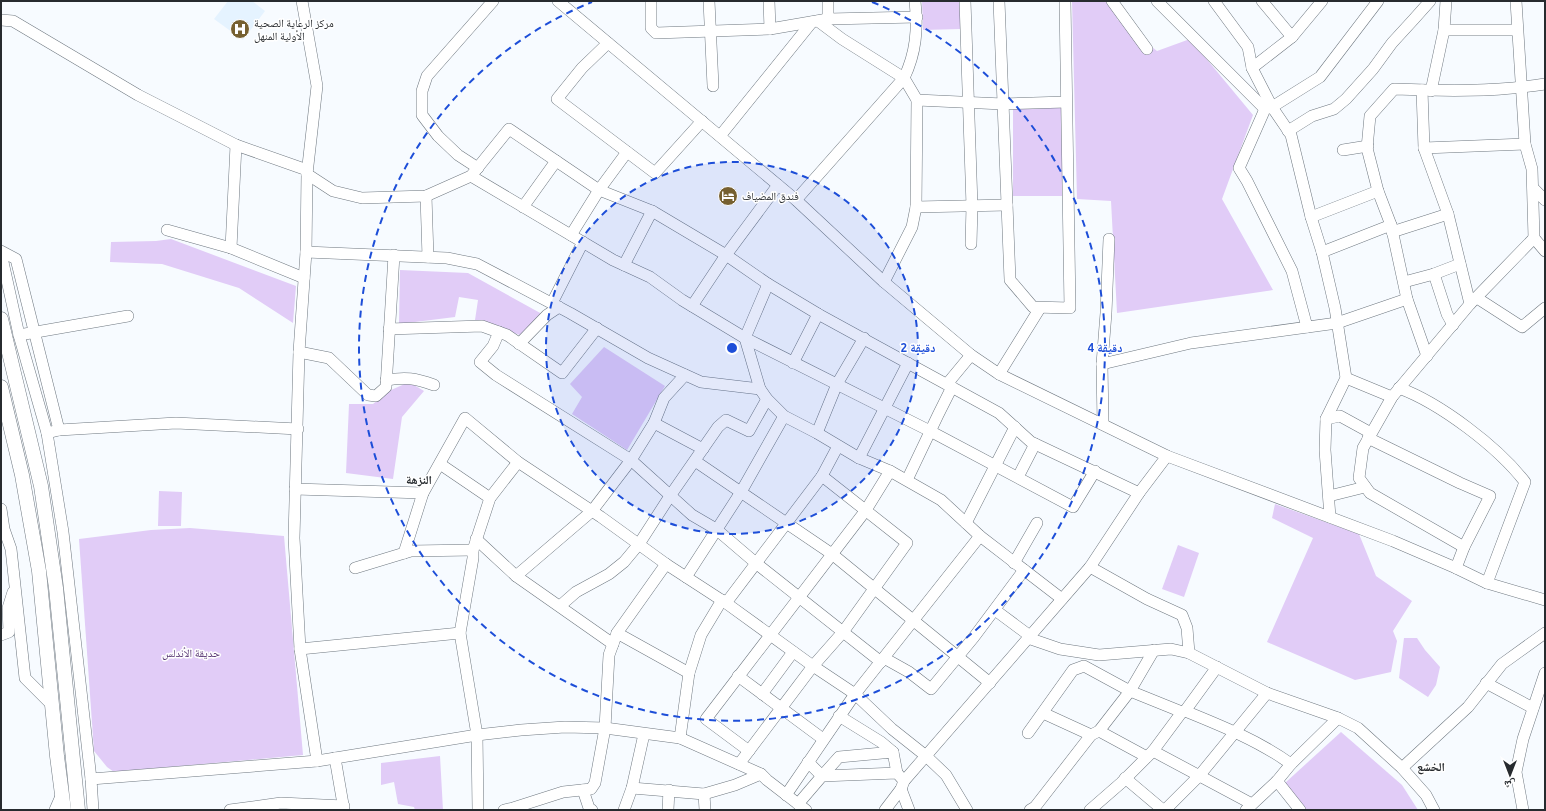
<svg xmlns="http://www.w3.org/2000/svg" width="1546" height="811" viewBox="0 0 1546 811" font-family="Ubuntu,'Noto Naskh Arabic',sans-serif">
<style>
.built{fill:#e5f3ff}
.green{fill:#e1ccf7}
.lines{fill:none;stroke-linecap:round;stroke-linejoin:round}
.minor-casing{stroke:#6f7880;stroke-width:12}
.major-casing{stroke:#6f7880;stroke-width:15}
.minor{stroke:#fff;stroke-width:11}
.major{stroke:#fff;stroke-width:14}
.ring{fill:none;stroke:#1d4ed8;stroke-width:2;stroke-dasharray:7 5}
.labels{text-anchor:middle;stroke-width:3;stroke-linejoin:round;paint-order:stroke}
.poi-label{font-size:11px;fill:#272b2f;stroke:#fff;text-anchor:start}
.park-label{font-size:11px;fill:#563472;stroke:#fff}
.neighbourhood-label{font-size:12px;font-weight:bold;fill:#272b2f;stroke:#fff}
.centre{fill:#1d4ed8;stroke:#fff;stroke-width:2}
.ring-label{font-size:12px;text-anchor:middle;font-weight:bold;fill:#1d4ed8;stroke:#fff;stroke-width:3;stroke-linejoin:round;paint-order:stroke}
</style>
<rect width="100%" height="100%" fill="#f7fbff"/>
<polygon class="built" points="228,1 252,1 265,11 243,40 214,19"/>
<g class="green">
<polygon points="922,1 960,1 960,29 923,30"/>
<polygon points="1072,1 1118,1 1117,19 1157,51 1190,39 1253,115 1222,199 1273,290 1117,313 1111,201 1077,199"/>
<rect x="1013" y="107" width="49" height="89"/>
<polygon points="171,239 296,286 293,323 239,288 162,264 110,262 111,242 156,241"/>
<polygon points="400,270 468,273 542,314 520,335 475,320 478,300 459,297 455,317 399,324"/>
<polygon points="604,347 665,386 627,450 572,414 582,397 570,384"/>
<polygon points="409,382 424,391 402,417 393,479 346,473 349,404 373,404 389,391"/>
<polygon points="159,491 182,492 181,526 158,526"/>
<polygon points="1275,504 1359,534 1376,576 1412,601 1393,631 1397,641 1391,672 1355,680 1267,642 1313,538 1272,518"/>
<polygon points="190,528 284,536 303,755 114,772 107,767 94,751 79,539 151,530"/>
<polygon points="1178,545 1199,553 1184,597 1162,589"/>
<polygon points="1404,638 1417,638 1425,650 1440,667 1436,685 1428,697 1399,678"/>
<polygon points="1341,732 1402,785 1418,810 1307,810 1285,783"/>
<polygon points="440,756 443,810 415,810 414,807 398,804 394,782 381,785 381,763"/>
</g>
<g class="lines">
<g class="minor-casing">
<g id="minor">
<polyline points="302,1 317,86 307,174 306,252 299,352 294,538 300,649 317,761"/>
<polyline points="558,1 796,200 884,282 971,355 999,374 1167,456 1393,541 1456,568 1487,583 1545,600"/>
<polyline points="651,1 651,28 656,33 770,29 828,19 917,17"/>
<polyline points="709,1 713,86"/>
<polyline points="769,1 770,29"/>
<polyline points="965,1 972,206 971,244"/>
<polyline points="999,1 1010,280 1033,307 1070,308 1065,1"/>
<polyline points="1112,1 1147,49"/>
<polyline points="1157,1 1265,109"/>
<polyline points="1214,1 1248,47 1252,68 1272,107 1291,135 1311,217 1322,252 1335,308 1346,378 1326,419 1325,450 1330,517"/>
<polyline points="1262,1 1292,37"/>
<polyline points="1516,1 1525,144 1532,169 1534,238 1545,251"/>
<polyline points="828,19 828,1"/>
<polyline points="1,20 13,21 138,95 189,121 236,145 307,170"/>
<polyline points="818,21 842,39 904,78 917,100 916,207 912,227 884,282"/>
<polyline points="1444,30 1517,30"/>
<polyline points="608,43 582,68 557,99 655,173 702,121"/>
<polyline points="1252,68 1292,37 1322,1"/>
<polyline points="1422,90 1424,148 1448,214 1470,304 1392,397 1363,448 1359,478 1370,493 1464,547"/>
<polyline points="1431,91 1444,30 1446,1"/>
<polyline points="917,100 1003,104 1066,102"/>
<polyline points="1288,131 1312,116 1334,109 1346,99 1373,69 1392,43 1414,19 1430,1"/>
<polyline points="720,136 812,22"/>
<polyline points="1424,148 1525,144"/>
<polyline points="1343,150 1368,146"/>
<polyline points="478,168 458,155 438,136 422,115 422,91 427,76 493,1"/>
<polyline points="307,174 333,191 362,198 426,196 471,176 509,129 599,190 652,211 726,255 768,284 818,314 999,413 1031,442 1139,493"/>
<polyline points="471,176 613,260 650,277 682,300 745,338 930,431 1073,507 1095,471"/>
<polyline points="1533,188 1545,200"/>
<polyline points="426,196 428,257"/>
<path d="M796,200l108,-122c12,-25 14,-49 11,-77"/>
<polyline points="523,207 556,161"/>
<polyline points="916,207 1007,205"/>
<polyline points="1311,217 1378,191"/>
<polyline points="167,230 231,248 304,278"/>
<polyline points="1392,232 1448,214"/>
<polyline points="571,235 599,190 627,152"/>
<polyline points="231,248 236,145"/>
<polyline points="1,251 16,259 59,430"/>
<polyline points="306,252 447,258 477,264 570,313 648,358 701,382 760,389"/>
<polyline points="1322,252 1391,225"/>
<polyline points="1,253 19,335 47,433 63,532 91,779 93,810"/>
<polyline points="624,265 652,211"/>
<polyline points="1434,274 1447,314 1453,325"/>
<polyline points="1404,282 1434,274 1460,264"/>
<polyline points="768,284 745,338 760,389 767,399 784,416 817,433 859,458 890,471 941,500 980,536 1062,599"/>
<polyline points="1477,298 1522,327 1545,308"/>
<polyline points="552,303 583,242"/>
<polyline points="1470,304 1534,238"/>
<polyline points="692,306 726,255 778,185"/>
<polyline points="1307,327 1292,271 1247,181 1239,168 1265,109 1272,107 1320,77 1378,1"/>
<polyline points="389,329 482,326 507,335 562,373 597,328"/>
<polyline points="499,332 493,346 480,362 496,375 631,460 692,515 716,529 757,564 881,662"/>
<polyline points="19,335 128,316"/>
<polyline points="519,344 547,315 559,307"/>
<polyline points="299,352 329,358 368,395 376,396 386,387 394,255"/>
<path d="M1427,356l-20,-57 -16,-74 -13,-34 -11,-43 3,-32 24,-27c50,2 101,3 151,-5"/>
<polyline points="793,363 818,314"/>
<polyline points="1102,364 1191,343 1337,323 1407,299"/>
<polyline points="999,374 1040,308"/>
<polyline points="1346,378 1392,397"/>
<path d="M386,380c20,-3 29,-2 48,5"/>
<polyline points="947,384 971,355"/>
<path d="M1399,388c41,15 99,59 126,94l-38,101"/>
<polyline points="1326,419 1340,416 1371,433"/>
<polyline points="654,423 664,398 685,375"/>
<polyline points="1103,424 1102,364 1106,313 1109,239"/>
<polyline points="47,433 59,430 176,423 298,429"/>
<polyline points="817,433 837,384 864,338"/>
<polyline points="1368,438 1460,483 1490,496 1464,547 1456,568"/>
<polyline points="859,458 908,363"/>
<polyline points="695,461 832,554 990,683"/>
<polyline points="440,464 490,498"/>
<polyline points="1018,477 1035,444"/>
<polyline points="907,480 938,415 952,387"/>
<polyline points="295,489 423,493"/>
<polyline points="1329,496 1365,487"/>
<polyline points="1,509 4,529 11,549 25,678 52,705"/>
<polyline points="966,523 1015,427"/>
<polyline points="476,539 516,576 613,644"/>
<polyline points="404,553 423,493 465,418 518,462 601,517 666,564 726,603 813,666 855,694 892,729 926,756 946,775 967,810"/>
<polyline points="1014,563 1037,523"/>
<polyline points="1090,567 1147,599 1182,615 1187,628 1189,653"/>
<polyline points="355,568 411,551 473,550"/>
<polyline points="516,576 592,511 631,460 654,423 703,449"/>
<polyline points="686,577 741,492 784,416"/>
<polyline points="726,603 822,476 838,446"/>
<polyline points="560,606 576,592 609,574 624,562 639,544 670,496 718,427 726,420 749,431 767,399"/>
<polyline points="995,610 1030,636"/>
<polyline points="617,633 689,673"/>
<polyline points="1,635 9,632 8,608 13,592"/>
<polyline points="1028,638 1060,649 1099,655 1171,649 1189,653 1267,693 1338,718 1358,728 1402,768 1426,795 1434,810"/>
<polyline points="300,649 460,633"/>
<polyline points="884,658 909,672 931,689 974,637 1024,570"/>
<polyline points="738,676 823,739"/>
<polyline points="1486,683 1533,708"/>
<polyline points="762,694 793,652"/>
<path d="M1185,711c37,15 74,30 106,53"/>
<polyline points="1043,713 1091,735"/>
<polyline points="839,716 881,742 893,752"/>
<polyline points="1099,731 1147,757"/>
<polyline points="1028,733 1073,670 1084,666 1130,691 1182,712"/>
<polyline points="680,738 689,673 701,635 722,600"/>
<polyline points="749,751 706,719 866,510 890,471"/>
<polyline points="1153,751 1252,804"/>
<polyline points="335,758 344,810"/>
<polyline points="808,762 822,776 839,757 893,752 897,773"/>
<polyline points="739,764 813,666 843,632 907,543 822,476"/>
<polyline points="1402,768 1468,707 1502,664 1545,633"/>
<polyline points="1125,778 1163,810"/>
<polyline points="91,779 317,761 477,735 521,730 565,727 605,728 680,738 761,774 767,780 806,810"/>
<polyline points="1277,781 1300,810"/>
<polyline points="632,788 704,794 735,785 761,774"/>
<polyline points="901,789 909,810"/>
<polyline points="583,790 589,808 592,810"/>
<polyline points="704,794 705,810"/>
<polyline points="786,795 855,694 980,536"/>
<polyline points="798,804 822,776 897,773 904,781"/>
<polyline points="55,810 62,794"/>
<polyline points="230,810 281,803 344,806"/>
<polyline points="478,810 477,735 460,633 473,558 473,550 490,498 518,462"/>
<polyline points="504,810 513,808 563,792 591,789 595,783 605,728 609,655 617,633 666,564"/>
<polyline points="624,810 632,788 644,734"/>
<polyline points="668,810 669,790"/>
<polyline points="885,810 901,789 904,781 1090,567 1139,493 1167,456"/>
<polyline points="1030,810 1035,807 1091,735 1099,731 1130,691 1154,650"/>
<polyline points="1090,810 1121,783 1153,751 1182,712 1185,711 1217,667"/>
<polyline points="1165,810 1199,776 1267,693"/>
<polyline points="1246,810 1277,781 1291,764 1338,718"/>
<polyline points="1523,810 1516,772 1523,739 1545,673"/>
</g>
</g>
<g class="major-casing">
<g id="major">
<polyline points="1,319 41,486 56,588 78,810"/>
<polyline points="1,387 22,475 39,571 57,756 64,810"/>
</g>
</g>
<use href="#minor" class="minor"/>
<use href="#major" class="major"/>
</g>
<circle cx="732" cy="348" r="186" fill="#1d4ed8" fill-opacity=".12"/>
<g class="ring">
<circle cx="732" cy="348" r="186"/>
<path d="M872 2A373 373 0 1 1 592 2"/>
</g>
<defs>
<g id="hospital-disc" transform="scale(1)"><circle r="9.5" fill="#766030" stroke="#fff"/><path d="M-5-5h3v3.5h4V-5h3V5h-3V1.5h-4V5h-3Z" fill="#fff"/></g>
<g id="hotel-disc" transform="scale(1)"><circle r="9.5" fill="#766030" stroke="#fff"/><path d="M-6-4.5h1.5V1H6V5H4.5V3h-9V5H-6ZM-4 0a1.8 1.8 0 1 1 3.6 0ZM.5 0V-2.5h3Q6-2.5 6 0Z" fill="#fff"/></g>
</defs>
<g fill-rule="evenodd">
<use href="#hospital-disc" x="240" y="29"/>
<use href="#hotel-disc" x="728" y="196"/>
</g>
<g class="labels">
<g class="poi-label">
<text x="254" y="27">مركز الرعاية الصحية<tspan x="254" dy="13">الأولية المنهل</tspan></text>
<text x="742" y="200">فندق المضياف</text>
</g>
<g class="park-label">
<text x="191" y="657">حديقة الأندلس</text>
</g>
<g class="neighbourhood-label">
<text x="419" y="484">النزهة</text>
<text x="1431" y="771">الخشع</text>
</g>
</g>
<circle cx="732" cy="348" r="6" class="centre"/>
<g class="ring-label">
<text x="918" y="352">2 دقيقة</text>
<text x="1105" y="352">4 دقيقة</text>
</g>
<rect width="1546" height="811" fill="none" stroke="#272b2f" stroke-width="4"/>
<g transform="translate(1510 775) rotate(180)" stroke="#ffffff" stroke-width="3" paint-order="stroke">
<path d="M0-3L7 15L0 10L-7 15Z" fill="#272b2f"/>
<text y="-6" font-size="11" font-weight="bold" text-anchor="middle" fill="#272b2f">ش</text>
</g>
</svg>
